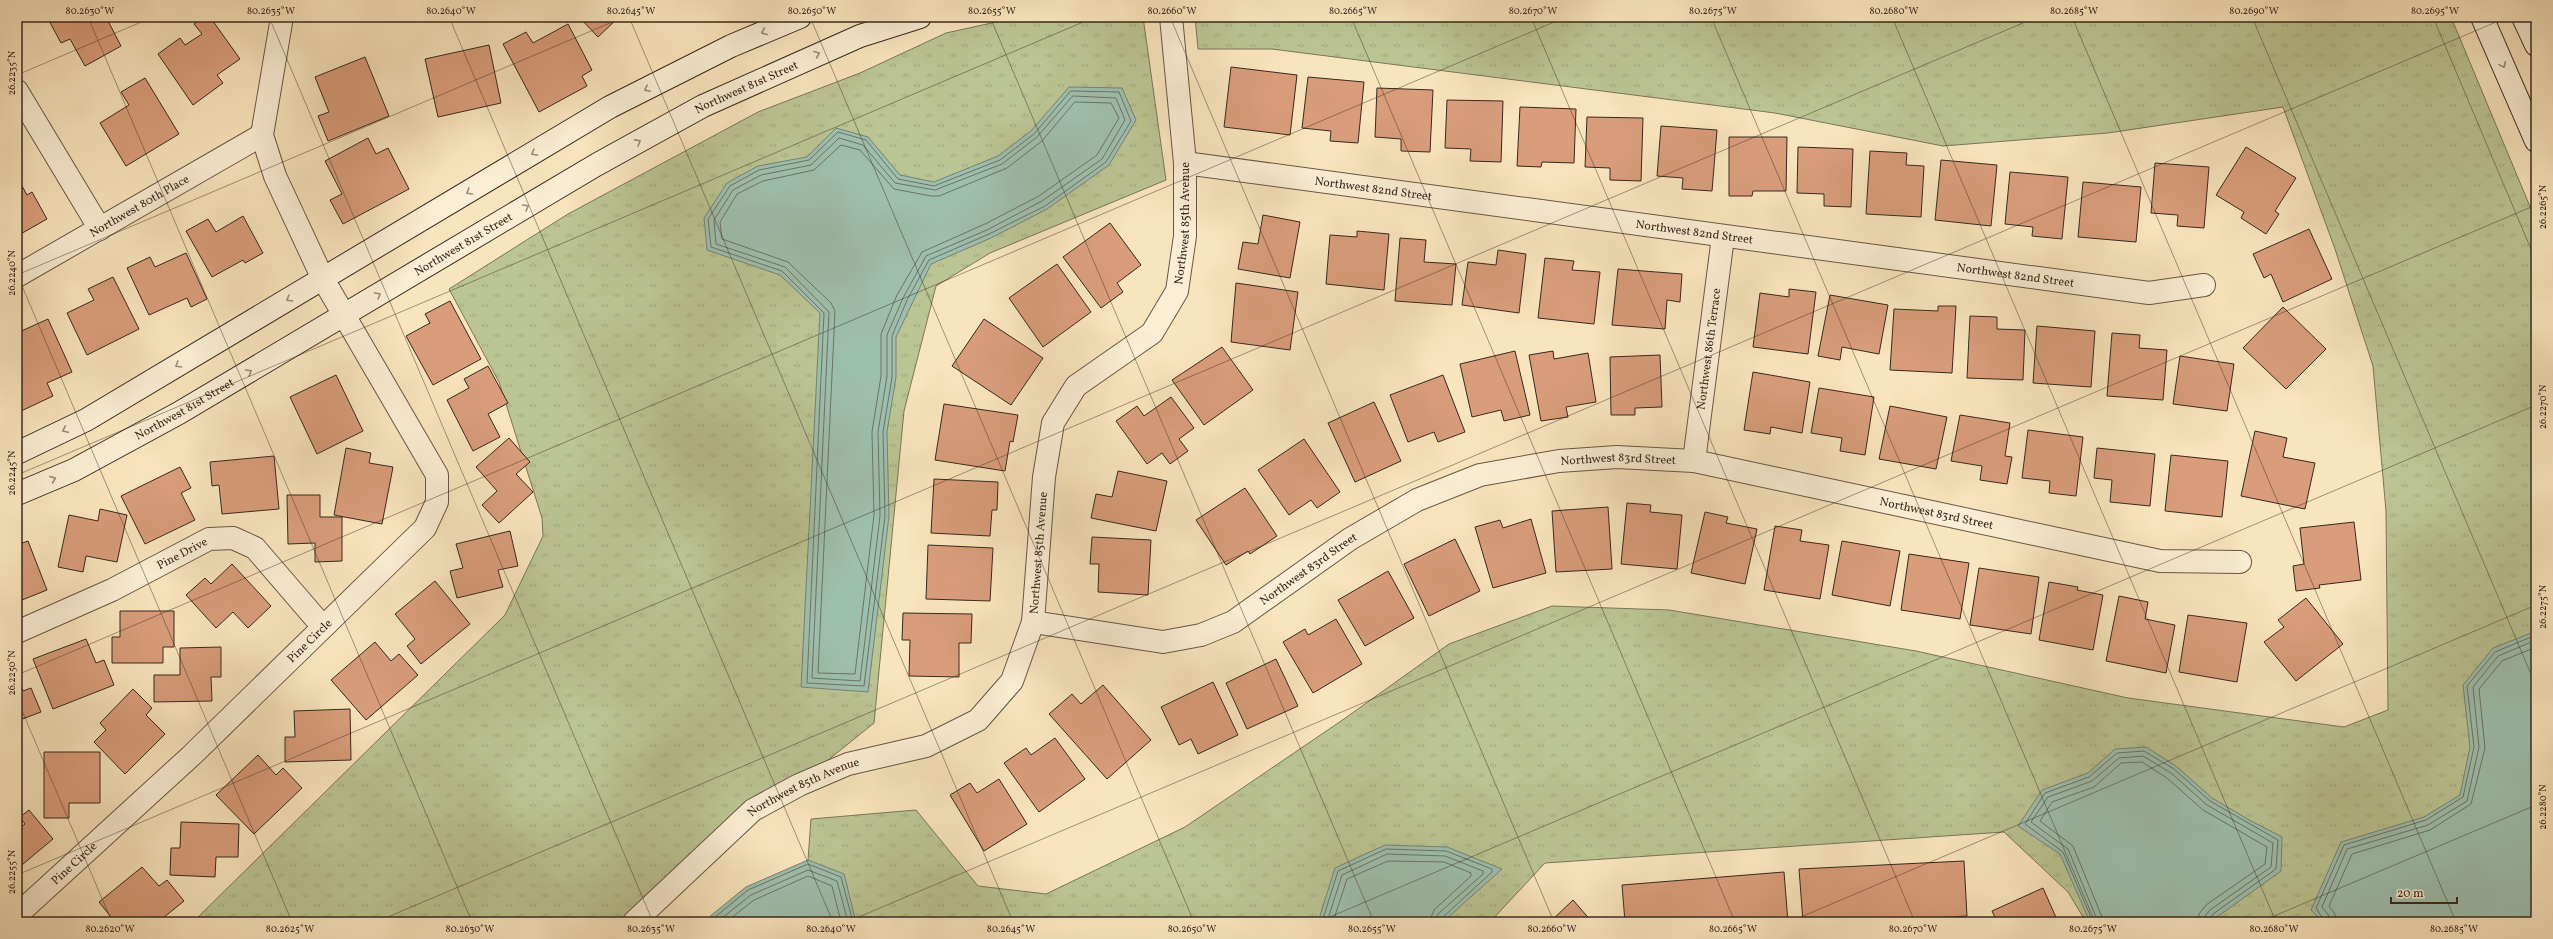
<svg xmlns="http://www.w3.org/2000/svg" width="2553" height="939" viewBox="0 0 2553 939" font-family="Vollkorn,serif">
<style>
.grass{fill:url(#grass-tufts);stroke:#7a7659}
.water{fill:#9ebfae;stroke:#758375}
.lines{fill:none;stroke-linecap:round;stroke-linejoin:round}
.shore{stroke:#6b7466;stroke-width:1}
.building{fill:#d99d7b;stroke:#38281f}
.street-casing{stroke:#685746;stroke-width:24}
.secondary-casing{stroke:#38281f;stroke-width:24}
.street{stroke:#fbeed4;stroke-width:22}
.secondary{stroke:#fbeed4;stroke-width:22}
.oneway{stroke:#9a8b7a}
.ticks{fill:none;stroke:#38281f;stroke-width:1;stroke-opacity:0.45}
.labels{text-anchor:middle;stroke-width:3;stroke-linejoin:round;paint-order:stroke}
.street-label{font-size:12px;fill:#38281f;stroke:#fbeed4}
.neatline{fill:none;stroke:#38281f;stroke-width:1.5}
.ticks-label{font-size:10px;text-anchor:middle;fill:#38281f}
</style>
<defs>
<pattern id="grass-tufts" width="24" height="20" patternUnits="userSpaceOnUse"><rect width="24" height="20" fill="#bbc593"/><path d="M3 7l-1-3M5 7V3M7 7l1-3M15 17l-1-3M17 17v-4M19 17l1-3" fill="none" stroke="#a2a97e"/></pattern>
</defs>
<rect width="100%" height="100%" fill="#f9e5bd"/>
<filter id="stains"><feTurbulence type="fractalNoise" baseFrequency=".005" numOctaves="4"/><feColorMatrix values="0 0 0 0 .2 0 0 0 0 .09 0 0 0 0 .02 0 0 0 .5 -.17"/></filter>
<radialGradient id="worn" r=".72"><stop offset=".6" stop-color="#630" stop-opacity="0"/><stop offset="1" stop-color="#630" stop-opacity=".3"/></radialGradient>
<g class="grass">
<polygon points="1019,17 1143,17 1166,180 990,253 936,286 904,411 874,723 627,922 193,922 505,615 543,536 542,518 499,382 449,289 568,214 758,112 860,73 946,33"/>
<polygon points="1195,17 2451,17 2536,221 2536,922 2086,922 2068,892 2004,832 1545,863 1490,922 856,922 808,860 811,819 916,810 978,886 1046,894 1185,827 1344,719 1449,644 1552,606 1669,610 1916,651 2128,698 2344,727 2388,710 2386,511 2373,366 2335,249 2283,107 2108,133 1943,146 1775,113 1272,49 1198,49"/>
</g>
<g class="water">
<polygon points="1069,87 1122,88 1136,120 1109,165 1047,209 991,238 931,264 896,337 896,377 887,432 889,516 868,692 801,687 820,313 780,275 707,250 704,218 727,183 758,166 807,157 836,128 868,137 900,175 934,182 998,156 1031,131"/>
<polygon points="2536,631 2536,922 2323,922 2311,910 2341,842 2424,817 2460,795 2470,747 2463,685 2493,648"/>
<polygon points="2146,747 2176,766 2212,798 2251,821 2282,837 2281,871 2210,922 2090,922 2060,854 2018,826 2042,790 2088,773 2115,749"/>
<polygon points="1385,845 1447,847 1502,869 1443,922 1318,922 1335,868"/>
<polygon points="808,860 844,874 856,922 703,922 746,887"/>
</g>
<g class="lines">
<g class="shore">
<polygon points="1071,91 1119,92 1131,121 1106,162 1045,206 989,234 929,260 907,300 892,336 892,377 883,432 885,516 864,686 807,683 824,313 782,271 711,247 708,219 730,186 759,170 809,160 838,132 866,140 898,179 934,186 1000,160 1034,134"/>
<polygon points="1073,96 1116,98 1125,120 1102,159 1042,201 987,230 926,256 903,298 887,335 887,376 878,432 880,516 860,681 812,678 829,312 785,267 716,244 714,220 733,190 761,175 811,165 839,138 863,145 895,183 935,190 1002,164 1037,137"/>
<polygon points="1075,102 1111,103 1119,118 1097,155 1039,196 985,224 922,252 897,295 881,334 881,376 872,432 874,515 855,674 818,673 835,311 831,303 788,262 722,239 720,222 737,194 763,181 814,170 841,145 860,150 894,189 931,196 939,196 1007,168 1042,141"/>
<polyline points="709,922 748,890 808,864 841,877 853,922"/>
<polyline points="717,922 751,895 808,870 837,881 848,922"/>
<polyline points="726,922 754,900 808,876 832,886 841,922"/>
<polyline points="1322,922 1338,871 1386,849 1446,851 1492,869 1492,872 1442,918 1440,922"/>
<polyline points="1327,922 1342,875 1387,854 1445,856 1483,871 1483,874 1438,914 1435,922"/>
<polyline points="1333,922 1347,879 1388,861 1444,862 1471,873 1471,876 1434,910 1429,922"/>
<polyline points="2093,922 2063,852 2025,824 2045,793 2089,777 2117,753 2144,751 2174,769 2210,801 2278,840 2276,869 2213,914 2208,922"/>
<polyline points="2098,922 2068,849 2031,822 2048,797 2092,781 2119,758 2143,756 2171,773 2207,805 2273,843 2271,867 2210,910 2205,916 2203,922"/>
<polyline points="2104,922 2073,846 2040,821 2052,802 2094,787 2121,763 2142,762 2167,778 2203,810 2267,847 2265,864 2206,905 2199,914 2197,922"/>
<polyline points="2325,922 2316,908 2344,845 2426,820 2463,797 2474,747 2467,686 2495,652 2536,635"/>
<polyline points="2330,922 2329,916 2322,907 2347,849 2428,825 2467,801 2479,747 2473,687 2498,656 2536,640"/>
<polyline points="2336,922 2335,914 2329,906 2352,854 2430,830 2471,804 2485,748 2479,689 2502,661 2536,647"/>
</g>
</g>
<g class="building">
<polygon points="47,17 106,17 121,46 85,66 70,39 61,43"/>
<polygon points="204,17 210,17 240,59 217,75 223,83 193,105 158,54 180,38 185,45 202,34 194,24"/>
<polygon points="579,17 619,17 598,37"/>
<polygon points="568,24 592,70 582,76 587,86 539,112 503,44 526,32 533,43"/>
<polygon points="489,45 501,103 438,117 425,59"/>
<polygon points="365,57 389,116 328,141 318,116 329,112 315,77"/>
<polygon points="1231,67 1297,75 1290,135 1224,127"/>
<polygon points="1308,77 1364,82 1358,143 1330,141 1331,131 1302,128"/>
<polygon points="145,78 179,134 126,166 100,123 129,105 121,92"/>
<polygon points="1377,88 1433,90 1430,152 1401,151 1401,139 1375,137"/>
<polygon points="1447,100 1503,101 1501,162 1470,161 1471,149 1445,148"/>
<polygon points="1520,107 1576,109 1574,163 1542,162 1541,167 1517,166"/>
<polygon points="1587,117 1643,118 1641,181 1610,180 1610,168 1585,167"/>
<polygon points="1661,126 1717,130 1712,191 1682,189 1683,178 1657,176"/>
<polygon points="1729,137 1787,137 1786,191 1753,191 1752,196 1729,196"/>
<polygon points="368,138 376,154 388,148 409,189 343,224 330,200 342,194 325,161"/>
<polygon points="1798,147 1853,149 1851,207 1824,206 1824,194 1797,193"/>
<polygon points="2246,147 2296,178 2275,211 2279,214 2266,234 2241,218 2244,212 2216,195"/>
<polygon points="1870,151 1907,153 1906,165 1924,166 1921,217 1866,214"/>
<polygon points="1941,160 1997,165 1991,226 1935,220"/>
<polygon points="2155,163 2209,167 2204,228 2177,226 2178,215 2151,213"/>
<polygon points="2010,172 2068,177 2062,239 2032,236 2033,227 2005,224"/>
<polygon points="17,177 27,195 32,192 47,219 17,236"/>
<polygon points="2083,182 2141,187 2136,242 2078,237"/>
<polygon points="1263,215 1300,222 1290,278 1238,269 1243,242 1258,244"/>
<polygon points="243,216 263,253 245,263 243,260 212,277 186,231 208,219 216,232"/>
<polygon points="1110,223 1141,265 1117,283 1123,292 1101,308 1063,257"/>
<polygon points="2309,229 2332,279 2283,302 2271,274 2264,278 2253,254"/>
<polygon points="1357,231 1389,234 1384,290 1326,284 1330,235 1357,237"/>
<polygon points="1400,238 1426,240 1424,262 1456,264 1452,305 1395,301"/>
<polygon points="1498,250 1526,254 1519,313 1462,305 1468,262 1496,265"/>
<polygon points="186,253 207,299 191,307 187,298 149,315 127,268 150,257 155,267"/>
<polygon points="1545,258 1574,261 1572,270 1600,272 1594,324 1538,318"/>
<polygon points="1057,264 1091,312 1043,347 1009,298"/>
<polygon points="1618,269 1682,274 1680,302 1667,300 1665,329 1612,325"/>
<polygon points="113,277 139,329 87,355 67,313 94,300 88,289"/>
<polygon points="1236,283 1298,292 1290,350 1231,342"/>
<polygon points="1789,289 1816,292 1808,354 1753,347 1760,293 1789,297"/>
<polygon points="1830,295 1888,305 1879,354 1842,347 1840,360 1818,356"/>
<polygon points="450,301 481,359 433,385 406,336 430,323 425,314"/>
<polygon points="1938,306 1956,306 1952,373 1890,370 1894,309 1938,311"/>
<polygon points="2283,307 2326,349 2286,389 2243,348"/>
<polygon points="1970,316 1997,317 1997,329 2025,330 2023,380 1967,378"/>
<polygon points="48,319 72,372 47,383 53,396 19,412 17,333"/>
<polygon points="984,319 1043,358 1011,405 952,366"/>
<polygon points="2037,326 2095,331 2091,387 2033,383"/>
<polygon points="2112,333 2140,335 2139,348 2167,350 2163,400 2107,396"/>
<polygon points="1222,347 1253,390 1204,425 1172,380"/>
<polygon points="1515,351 1530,415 1504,421 1501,410 1472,417 1460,364"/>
<polygon points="1553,351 1554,359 1588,353 1596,402 1566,407 1568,417 1541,421 1529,355"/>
<polygon points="1660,355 1662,407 1635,408 1635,415 1611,415 1610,357"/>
<polygon points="2180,356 2234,364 2227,411 2173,404"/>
<polygon points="488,366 508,403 488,414 500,437 473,451 447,400 469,388 464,379"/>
<polygon points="1753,372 1810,382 1802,433 1771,427 1770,434 1744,430"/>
<polygon points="336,375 363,431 317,454 290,397"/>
<polygon points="1443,375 1465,432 1438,442 1434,432 1408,442 1390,395"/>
<polygon points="1819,388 1874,397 1865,455 1840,451 1842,438 1811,433"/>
<polygon points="1171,397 1194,428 1179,439 1188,451 1170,464 1162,453 1147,464 1116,421 1137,406 1144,416"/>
<polygon points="1374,402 1401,461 1355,482 1328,423"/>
<polygon points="944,404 1018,415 1013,442 1010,441 1005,471 935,460"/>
<polygon points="1890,406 1947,417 1936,469 1879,459"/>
<polygon points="1960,415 2010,423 2005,456 2012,457 2007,484 1980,480 1982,466 1951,461"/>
<polygon points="2028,430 2083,437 2076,496 2049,493 2050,481 2022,478"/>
<polygon points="2255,431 2287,438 2283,457 2315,463 2305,509 2241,496"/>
<polygon points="509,438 530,462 516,474 533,492 499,523 482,505 497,491 476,467"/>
<polygon points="1304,439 1340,492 1317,508 1311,500 1289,515 1258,470"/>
<polygon points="346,448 371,453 369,463 393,467 382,524 334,515"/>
<polygon points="2097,448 2155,454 2150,506 2110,502 2112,480 2094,478"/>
<polygon points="2171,455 2228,461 2222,517 2165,511"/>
<polygon points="274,456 279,509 222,514 219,485 212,486 210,462"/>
<polygon points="180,467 191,488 181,493 195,520 145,544 121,496"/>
<polygon points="1118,471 1167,481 1156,531 1091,518 1096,494 1112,497"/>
<polygon points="934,479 998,482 997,510 992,510 990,536 931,533"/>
<polygon points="1245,488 1277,536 1250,554 1248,551 1226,565 1196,520"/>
<polygon points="287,495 320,495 320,517 342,517 342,561 315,562 315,543 288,544"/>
<polygon points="1627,503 1651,505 1650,512 1682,515 1677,569 1621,564"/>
<polygon points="1608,507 1612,569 1556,572 1552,511"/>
<polygon points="100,509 127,515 117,562 86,556 83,572 58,567 69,515 98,521"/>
<polygon points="1705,512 1728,517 1726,523 1757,529 1745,584 1691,573"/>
<polygon points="1531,519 1546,573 1493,588 1475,527 1500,520 1503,528"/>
<polygon points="2354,522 2361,580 2319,585 2320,588 2296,591 2293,566 2304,564 2300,528"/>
<polygon points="1775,526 1802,530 1800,541 1829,545 1820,599 1764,590"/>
<polygon points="510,531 518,566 498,570 503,587 457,598 450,571 463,568 456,544"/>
<polygon points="1092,537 1151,540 1148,595 1098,592 1099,564 1090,564"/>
<polygon points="1455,539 1480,591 1429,616 1404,564"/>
<polygon points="28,541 47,590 17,602 17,545"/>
<polygon points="1842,541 1900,551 1890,606 1832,595"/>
<polygon points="928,545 993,548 990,601 926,599"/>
<polygon points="1909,554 1969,563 1960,619 1901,610"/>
<polygon points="232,564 271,606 248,628 233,612 216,628 186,595 205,578 211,584"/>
<polygon points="1979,568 2039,577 2031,634 1970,625"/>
<polygon points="1388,571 1414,618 1365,646 1338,600"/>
<polygon points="435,581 470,624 421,664 407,646 415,639 395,614"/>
<polygon points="2049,582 2078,587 2077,590 2103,595 2093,650 2039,640"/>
<polygon points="2119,596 2148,602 2145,619 2175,625 2166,673 2106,661"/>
<polygon points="2306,598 2343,644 2296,681 2264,642 2284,627 2278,620"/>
<polygon points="120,611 174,611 174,647 163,647 163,663 112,663 112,637 120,637"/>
<polygon points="903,613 972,614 971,643 959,643 959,677 909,676 910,640 902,640"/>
<polygon points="2188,615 2247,623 2237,682 2179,672"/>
<polygon points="1336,619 1362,664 1313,693 1283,642 1305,629 1308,635"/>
<polygon points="86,639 96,663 104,660 114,685 53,709 33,659"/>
<polygon points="375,642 391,661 399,654 418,675 366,720 331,680"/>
<polygon points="221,647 221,677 211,677 212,701 154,702 154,675 180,675 180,648"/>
<polygon points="1276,659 1298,706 1247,729 1226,683"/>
<polygon points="17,674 23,691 31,688 41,712 17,721"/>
<polygon points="1213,682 1238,735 1198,754 1191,739 1179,745 1161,707"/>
<polygon points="1103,685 1151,740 1107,779 1049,714 1072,694 1081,704"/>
<polygon points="133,689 152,708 146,715 165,734 125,774 94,742 106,730 100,723"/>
<polygon points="350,709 351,760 285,762 285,737 295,737 294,711"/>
<polygon points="1055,738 1085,779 1039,812 1004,763 1026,748 1031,755"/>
<polygon points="44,752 100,752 100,803 69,803 69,818 44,818"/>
<polygon points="258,755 276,775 283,768 302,788 254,834 216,795"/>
<polygon points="999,779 1027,824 984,851 950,795 970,783 977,793"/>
<polygon points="29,810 53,839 17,869 17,830 25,824 20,817"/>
<polygon points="181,822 239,824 238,857 216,857 215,877 170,875 171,848 180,848"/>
<polygon points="1964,861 1967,916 1867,922 1803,922 1799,869"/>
<polygon points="142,867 159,886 167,880 184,901 158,922 115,922 99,902"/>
<polygon points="1784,872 1788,922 1625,922 1622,885"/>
<polygon points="2043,888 2058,922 1997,922 1992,911"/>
<polygon points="1573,900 1592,922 1550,922"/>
</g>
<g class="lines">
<g class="street-casing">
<g id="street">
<polyline points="17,91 100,229"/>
<path id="s1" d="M1185,163l964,130 55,-8"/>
<path id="s2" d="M17,276l245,-141"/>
<path id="s3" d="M1694,461l29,-224"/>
<path id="s4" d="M1033,622l130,20 38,-7 32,-13 117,-83 67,-39 63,-25 79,-14 58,-4 77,4 466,100 80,1"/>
<path id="s5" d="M17,632l95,-42 97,-51 24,-1 22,10 68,79"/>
<path id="s6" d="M17,915l174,-159 234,-228 12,-26v-27l-114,-196 -48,-103 -13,-41 20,-118"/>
<path id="s7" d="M634,922l119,-112 46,-25 49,-21 78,-18 52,-26 34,-39 21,-59 11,-145 9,-54 23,-37 76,-53 25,-42 8,-55v-73l-14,-146"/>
</g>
</g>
<g class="secondary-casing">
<g id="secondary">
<polyline points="2482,17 2536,141"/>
<polyline points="2523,17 2536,45"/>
<polyline points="17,453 86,420 610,107 731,46 800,17"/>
<path id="s8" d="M17,494l57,-24 105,-57 417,-248 107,-59 157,-70 60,-19"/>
</g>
</g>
<use href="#street" class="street"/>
<use href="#secondary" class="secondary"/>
</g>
<defs><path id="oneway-chevron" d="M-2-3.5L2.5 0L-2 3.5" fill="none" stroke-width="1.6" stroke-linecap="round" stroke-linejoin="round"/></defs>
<g class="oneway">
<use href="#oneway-chevron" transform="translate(764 32) rotate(157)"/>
<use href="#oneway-chevron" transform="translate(817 54) rotate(-23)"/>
<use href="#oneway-chevron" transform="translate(2503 65) rotate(66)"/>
<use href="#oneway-chevron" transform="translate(647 89) rotate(153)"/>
<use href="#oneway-chevron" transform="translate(638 142) rotate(-29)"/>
<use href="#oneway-chevron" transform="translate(534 153) rotate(149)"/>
<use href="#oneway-chevron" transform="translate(469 192) rotate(149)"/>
<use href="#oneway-chevron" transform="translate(526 207) rotate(-31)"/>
<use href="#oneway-chevron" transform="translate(378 295) rotate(-31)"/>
<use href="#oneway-chevron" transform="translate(289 299) rotate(149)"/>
<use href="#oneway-chevron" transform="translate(178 365) rotate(149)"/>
<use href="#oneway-chevron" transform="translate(249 372) rotate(-31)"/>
<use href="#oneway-chevron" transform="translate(65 430) rotate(155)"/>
<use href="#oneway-chevron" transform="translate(53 479) rotate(-22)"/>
</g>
<path class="ticks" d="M88,17l384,905M269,17l384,905M449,17l384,905M629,17l384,905M810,17l384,905M990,17l384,905M1170,17l384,905M1351,17l384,905M1531,17l384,905M1711,17l384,905M1892,17l384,905M2072,17l384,905M2252,17l284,669M2433,17l103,244M17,75l136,-58M17,274l275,648M17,275l607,-258M17,475l1078,-458M17,675l1549,-658M17,699l95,223M17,875l2020,-858M376,922l2132,-905M847,922l1689,-717M1318,922l1218,-517M1789,922l747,-317M2260,922l276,-117"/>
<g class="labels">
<g class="street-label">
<text dy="4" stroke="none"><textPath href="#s8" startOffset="836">Northwest 81st Street</textPath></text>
<text dy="4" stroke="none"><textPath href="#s1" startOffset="190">Northwest 82nd Street</textPath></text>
<text dy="4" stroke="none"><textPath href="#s2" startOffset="141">Northwest 80th Place</textPath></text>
<text dy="4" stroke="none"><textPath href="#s7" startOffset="975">Northwest 85th Avenue</textPath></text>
<text dy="4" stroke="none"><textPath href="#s1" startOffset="514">Northwest 82nd Street</textPath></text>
<text dy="4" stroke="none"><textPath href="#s8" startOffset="512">Northwest 81st Street</textPath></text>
<text dy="4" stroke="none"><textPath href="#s1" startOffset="838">Northwest 82nd Street</textPath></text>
<text dy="4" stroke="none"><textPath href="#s3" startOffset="113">Northwest 86th Terrace</textPath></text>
<text dy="4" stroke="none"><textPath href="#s8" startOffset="188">Northwest 81st Street</textPath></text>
<text dy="4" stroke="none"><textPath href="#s4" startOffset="633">Northwest 83rd Street</textPath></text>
<text dy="4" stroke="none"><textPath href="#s4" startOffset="957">Northwest 83rd Street</textPath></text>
<text dy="4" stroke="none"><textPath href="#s7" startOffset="591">Northwest 85th Avenue</textPath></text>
<text dy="4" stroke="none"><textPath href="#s5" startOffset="183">Pine Drive</textPath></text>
<text dy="4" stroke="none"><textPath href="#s4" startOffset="297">Northwest 83rd Street</textPath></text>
<text dy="4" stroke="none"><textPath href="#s6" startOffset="401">Pine Circle</textPath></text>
<text dy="4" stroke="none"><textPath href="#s7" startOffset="219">Northwest 85th Avenue</textPath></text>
<text dy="4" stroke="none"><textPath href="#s6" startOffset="77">Pine Circle</textPath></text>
</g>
</g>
<rect width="2553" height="939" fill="none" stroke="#f9e5bd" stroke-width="44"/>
<path d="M2391 897v6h66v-6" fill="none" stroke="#38281f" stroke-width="2"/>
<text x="2397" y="897" font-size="12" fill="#38281f" stroke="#fbeed4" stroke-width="3" paint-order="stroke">20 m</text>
<rect x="22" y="22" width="2509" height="895" class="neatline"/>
<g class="ticks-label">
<text x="90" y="14">80.2630°W</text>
<text x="271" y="14">80.2635°W</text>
<text x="451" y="14">80.2640°W</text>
<text x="631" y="14">80.2645°W</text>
<text x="812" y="14">80.2650°W</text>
<text x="992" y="14">80.2655°W</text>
<text x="1172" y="14">80.2660°W</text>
<text x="1353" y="14">80.2665°W</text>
<text x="1533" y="14">80.2670°W</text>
<text x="1713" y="14">80.2675°W</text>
<text x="1894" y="14">80.2680°W</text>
<text x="2074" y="14">80.2685°W</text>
<text x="2254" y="14">80.2690°W</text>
<text x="2435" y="14">80.2695°W</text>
<text transform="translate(11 73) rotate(-90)" y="4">26.2235°N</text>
<text transform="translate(2542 207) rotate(-90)" y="4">26.2265°N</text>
<text transform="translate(11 273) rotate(-90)" y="4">26.2240°N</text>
<text transform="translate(2542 407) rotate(-90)" y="4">26.2270°N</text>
<text transform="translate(11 473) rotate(-90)" y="4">26.2245°N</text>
<text transform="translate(2542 607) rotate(-90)" y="4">26.2275°N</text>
<text transform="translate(11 673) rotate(-90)" y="4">26.2250°N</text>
<text transform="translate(2542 807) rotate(-90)" y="4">26.2280°N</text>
<text transform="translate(11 872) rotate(-90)" y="4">26.2255°N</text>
<text x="110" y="932">80.2620°W</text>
<text x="290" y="932">80.2625°W</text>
<text x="470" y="932">80.2630°W</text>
<text x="651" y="932">80.2635°W</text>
<text x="831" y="932">80.2640°W</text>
<text x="1011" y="932">80.2645°W</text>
<text x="1192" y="932">80.2650°W</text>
<text x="1372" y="932">80.2655°W</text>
<text x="1552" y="932">80.2660°W</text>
<text x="1733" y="932">80.2665°W</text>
<text x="1913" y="932">80.2670°W</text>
<text x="2093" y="932">80.2675°W</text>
<text x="2274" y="932">80.2680°W</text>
<text x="2454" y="932">80.2685°W</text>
</g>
<rect width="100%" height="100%" filter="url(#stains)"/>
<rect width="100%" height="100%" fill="url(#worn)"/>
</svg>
